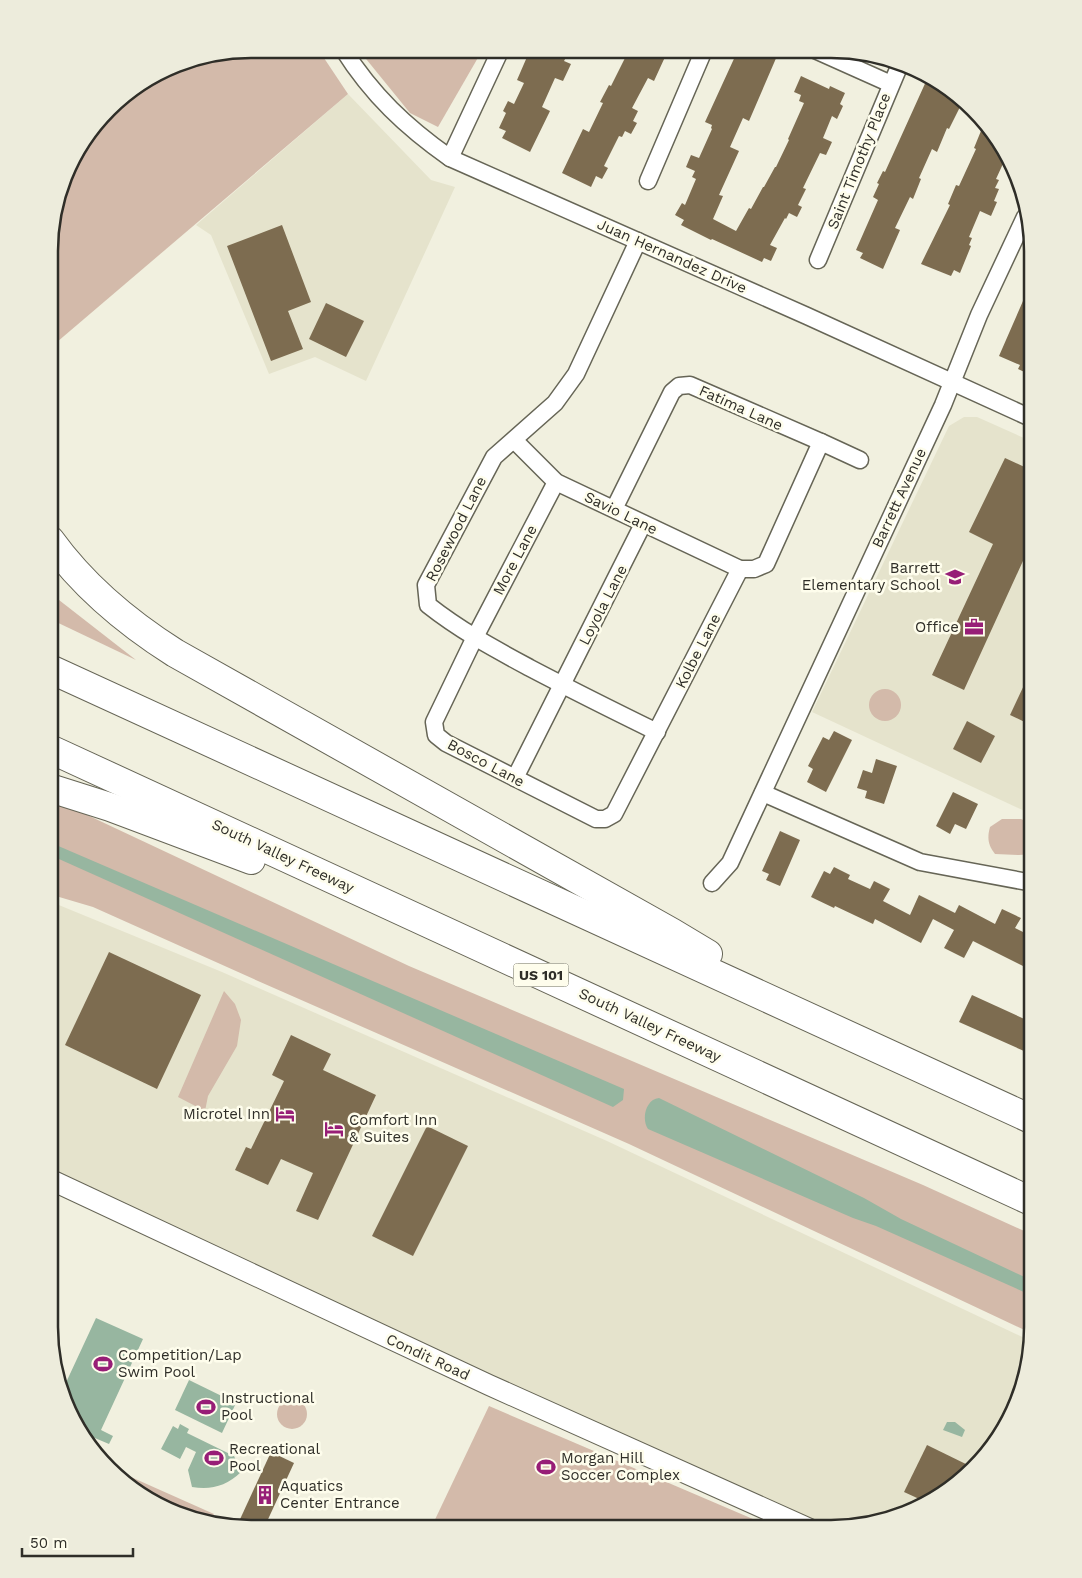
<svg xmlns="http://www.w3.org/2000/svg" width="1082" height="1578" viewBox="0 0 1082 1578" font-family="'Work Sans',sans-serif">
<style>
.built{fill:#e5e3cc}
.green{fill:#d3baaa}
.water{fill:#97b6a0}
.building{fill:#7d6c50}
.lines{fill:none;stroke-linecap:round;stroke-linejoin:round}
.minor-casing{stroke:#666556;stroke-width:19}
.tertiary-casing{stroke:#666556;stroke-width:22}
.motorway-casing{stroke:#666556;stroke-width:30}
.minor{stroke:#fff;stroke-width:16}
.tertiary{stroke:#fff;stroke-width:20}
.motorway{stroke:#fff;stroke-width:28}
.labels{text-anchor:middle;stroke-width:5;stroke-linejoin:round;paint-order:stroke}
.shield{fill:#fefdec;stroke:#6d6c63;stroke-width:1}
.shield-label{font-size:14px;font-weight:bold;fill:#2f2e28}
.street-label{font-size:15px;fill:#2f2e28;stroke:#fefdec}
.poi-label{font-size:15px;fill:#2f2e28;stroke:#fefdec;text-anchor:start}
.rim{fill:none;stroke:#2f2e28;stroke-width:2.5}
</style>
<rect width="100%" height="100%" fill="#f1f0df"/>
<g class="built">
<polygon points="348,94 431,180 455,187 366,381 315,357 269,374 211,235 196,225"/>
<polygon points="964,417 977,417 1033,442 1033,815 812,712 949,426"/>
<polygon points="49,901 222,972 607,1141 1033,1342 1022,1392 999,1440 964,1479 920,1509 834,1529 49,1176"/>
</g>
<g class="green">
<polygon points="251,49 318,49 348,94 50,348 51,224 76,150 118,99 186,60"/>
<polygon points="358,49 483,49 438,127 410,113"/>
<polygon points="50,593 136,660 50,619"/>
<circle cx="885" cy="705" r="16"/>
<polygon points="50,802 68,806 409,966 923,1185 1033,1235 1033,1334 629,1144 258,981 93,907 49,894"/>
<path d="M1002,819h19l12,5v30l-14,1 -24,-1c-7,-9 -8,-16 -5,-27z"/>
<polygon points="224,991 235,1004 241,1020 237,1046 208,1096 205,1111 178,1097"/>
<circle cx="292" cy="1414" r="15"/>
<polygon points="489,1406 776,1529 431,1528"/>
<polygon points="113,1469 214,1514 209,1523 174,1514 128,1488"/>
</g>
<g class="water">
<polygon points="50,844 56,845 624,1089 623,1100 613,1107 50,855"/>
<path d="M659,1098l205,100 37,21 132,62v15l-157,-70 -23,-8 -205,-89c-7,-10 -2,-30 11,-31z"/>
<polygon points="96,1318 143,1339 101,1430 113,1436 109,1444 83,1433 69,1416 63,1389"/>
<polygon points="189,1380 236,1403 222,1433 175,1410"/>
<polygon points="947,1422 955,1422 965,1430 962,1437 943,1430"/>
<path d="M180,1424l9,5 -2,4 47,23 7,16c-15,14 -29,18 -49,15l-4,-17 8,-18 -10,-5 -6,12 -19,-10 12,-23 5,3z"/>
</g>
<g class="building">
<polygon points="530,50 570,50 564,61 571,64 563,81 555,78 542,107 550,111 530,152 502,138 506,131 499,128 506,113 503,111 508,101 514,104 524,83 517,80"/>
<polygon points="629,50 662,50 659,55 665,57 654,81 648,78 632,108 638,111 633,121 637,123 631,134 625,131 622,137 619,136 604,166 608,168 602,179 596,176 591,187 562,173 583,129 589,132 603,103 600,102 609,85 611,86"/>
<polygon points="738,50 764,50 777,56 749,121 743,118 730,147 739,151 719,195 723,196 713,219 736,231 749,208 751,209 763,187 764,187 775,167 776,167 789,140 788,139 804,103 799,101 801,95 794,92 801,76 829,89 830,86 845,93 840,104 843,106 837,119 832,116 823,138 832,142 826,155 820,153 803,188 806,189 798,205 802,207 797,217 789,213 786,219 785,218 770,245 777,248 771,261 764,258 762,262 712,239 711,240 681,225 684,220 675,215 682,203 685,205 696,179 692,177 695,171 686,167 691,155 699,158 712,129 711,128 712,125 705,122"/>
<polygon points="928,77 954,90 963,101 949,129 947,128 937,152 932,149 919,178 921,179 913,199 910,197 895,228 900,230 883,269 860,258 863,253 856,250 878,200 873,197 879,184 877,183 883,171 885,172"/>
<polygon points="983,126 1007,155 996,179 999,180 995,188 999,189 994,201 997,202 991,216 980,211 969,237 972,238 969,245 971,246 960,273 954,270 951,276 921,264 950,205 948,204 956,185 959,186 976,149 974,148"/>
<polygon points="282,225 311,302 288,311 303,349 271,361 227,246"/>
<polygon points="1033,278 1033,325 1025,344 1033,348 1033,376 1018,369 1020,365 999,356"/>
<polygon points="326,303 364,321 346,357 309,339"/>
<polygon points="1005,458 1033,471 1033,539 964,690 932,675 993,544 969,532"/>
<polygon points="1033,666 1033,726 1010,715"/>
<polygon points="967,721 995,736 981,763 953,749"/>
<polygon points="834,731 852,740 826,792 807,782 813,769 808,766 823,737 829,740"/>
<polygon points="876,759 897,766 884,804 865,798 867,791 857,788 863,770 872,773"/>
<polygon points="953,792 978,804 966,829 955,824 950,834 936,826"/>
<polygon points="780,831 800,840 780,886 766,880 769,874 762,871"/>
<polygon points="834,867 850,875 848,879 870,889 874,881 890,889 883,901 910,915 919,895 955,913 959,905 995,924 1002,909 1021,918 1015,928 1033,937 1033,971 973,941 964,958 944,948 954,930 933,919 921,943 875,919 873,924 835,906 834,908 811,897 824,871 830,874"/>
<polygon points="109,952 201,995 157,1089 65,1045"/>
<polygon points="972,995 1033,1023 1033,1055 959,1022"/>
<polygon points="291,1035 331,1054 323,1070 376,1095 318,1220 296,1211 313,1173 281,1159 268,1185 235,1170 246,1147 251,1149 284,1081 272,1075"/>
<polygon points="427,1126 468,1146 413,1256 372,1236"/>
<polygon points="927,1445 974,1468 964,1479 928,1503 904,1492"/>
<polygon points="271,1452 294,1463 264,1528 236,1528"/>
</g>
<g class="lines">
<g class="minor-casing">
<g id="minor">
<path d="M343,49c29,46 63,78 107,109l357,158 226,103"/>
<polyline points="815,50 891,84"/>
<polyline points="450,158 501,49"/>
<polyline points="648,181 704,50"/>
<path d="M638,241l-62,133 -21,29 -61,54 -68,128 2,20c33,26 65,43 102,63 42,22 84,43 127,64"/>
<polyline points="818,260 901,62"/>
<polyline points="514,440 556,482 740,569 754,569 766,564 821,442 690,385 679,386 672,392 614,509"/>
<polyline points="821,442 860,460"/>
<polyline points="556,482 474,639 434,722 436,735 446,743 596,819 605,819 614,814 740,569"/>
<polyline points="515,778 643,524"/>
<polyline points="763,793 920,862 1033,883"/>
<polyline points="712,883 730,863 943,405 979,315 1025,217"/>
</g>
</g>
<g class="tertiary-casing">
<polyline id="tertiary" points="49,1179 489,1385 810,1529"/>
</g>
<g class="motorway-casing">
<g id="motorway">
<path d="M50,540c34,47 76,82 125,113l498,280 35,21"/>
<polyline points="50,669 1033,1120"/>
<polyline points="50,749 1033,1202"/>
<polyline points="50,788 110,807 251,860"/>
</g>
</g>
<use href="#minor" class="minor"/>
<use href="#tertiary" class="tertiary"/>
<use href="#motorway" class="motorway"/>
</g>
<defs>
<g id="school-bare" transform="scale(1.5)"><path d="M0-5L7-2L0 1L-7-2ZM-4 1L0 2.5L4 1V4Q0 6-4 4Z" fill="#971e77" stroke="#fefdec" stroke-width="2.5" paint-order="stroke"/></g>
<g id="office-bare" transform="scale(1.5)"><path d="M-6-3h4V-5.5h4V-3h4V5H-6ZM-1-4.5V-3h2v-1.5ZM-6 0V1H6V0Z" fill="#971e77" stroke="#fefdec" stroke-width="2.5" paint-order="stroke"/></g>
<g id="hotel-bare" transform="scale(1.5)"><path d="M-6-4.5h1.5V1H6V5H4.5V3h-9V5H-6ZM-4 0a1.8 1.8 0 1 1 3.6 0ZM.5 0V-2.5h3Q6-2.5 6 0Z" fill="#971e77" stroke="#fefdec" stroke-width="2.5" paint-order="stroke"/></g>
<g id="stadium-bare" transform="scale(1.5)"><path d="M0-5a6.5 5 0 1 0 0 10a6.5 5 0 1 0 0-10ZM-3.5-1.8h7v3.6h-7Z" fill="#971e77" stroke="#fefdec" stroke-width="2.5" paint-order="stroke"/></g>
<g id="building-bare" transform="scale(1.5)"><path d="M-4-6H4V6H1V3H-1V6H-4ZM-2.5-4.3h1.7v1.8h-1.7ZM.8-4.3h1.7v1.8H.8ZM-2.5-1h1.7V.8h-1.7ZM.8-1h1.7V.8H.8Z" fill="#971e77" stroke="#fefdec" stroke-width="2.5" paint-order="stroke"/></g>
</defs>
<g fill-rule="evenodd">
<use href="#school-bare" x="955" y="577"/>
<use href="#office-bare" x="974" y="627"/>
<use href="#hotel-bare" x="285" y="1114"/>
<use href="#hotel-bare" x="334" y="1129"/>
<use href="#stadium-bare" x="103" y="1364"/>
<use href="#stadium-bare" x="206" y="1407"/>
<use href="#stadium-bare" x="214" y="1458"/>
<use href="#stadium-bare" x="546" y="1467"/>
<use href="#building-bare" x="265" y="1495"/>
</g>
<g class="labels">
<rect class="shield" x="513.5" y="963.5" width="55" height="23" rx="4"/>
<g class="shield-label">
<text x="541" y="980">US 101</text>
</g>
<g class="street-label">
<text transform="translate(859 161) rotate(-68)" y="5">Saint Timothy Place</text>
<text transform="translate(672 256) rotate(24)" y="5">Juan Hernandez Drive</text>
<text transform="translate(741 408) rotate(24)" y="5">Fatima Lane</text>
<text transform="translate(899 498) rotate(-65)" y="5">Barrett Avenue</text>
<text transform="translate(621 513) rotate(26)" y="5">Savio Lane</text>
<text transform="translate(456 529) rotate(-63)" y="5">Rosewood Lane</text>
<text transform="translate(515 560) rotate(-62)" y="5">More Lane</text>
<text transform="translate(603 605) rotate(-63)" y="5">Loyola Lane</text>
<text transform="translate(698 651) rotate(-63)" y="5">Kolbe Lane</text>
<text transform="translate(486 763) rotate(28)" y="5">Bosco Lane</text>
<text transform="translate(283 856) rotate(25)" y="5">South Valley Freeway</text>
<text transform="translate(650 1025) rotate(25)" y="5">South Valley Freeway</text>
<text transform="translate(428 1357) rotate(25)" y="5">Condit Road</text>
</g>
<g class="poi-label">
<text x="940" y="573" text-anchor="end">Barrett<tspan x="940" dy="17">Elementary School</tspan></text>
<text x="959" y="632" text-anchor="end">Office</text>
<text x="270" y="1119" text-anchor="end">Microtel Inn</text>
<text x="349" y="1125">Comfort Inn<tspan x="349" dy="17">&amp; Suites</tspan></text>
<text x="118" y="1360">Competition/Lap<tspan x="118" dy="17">Swim Pool</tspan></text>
<text x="221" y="1403">Instructional<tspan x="221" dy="17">Pool</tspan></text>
<text x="229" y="1454">Recreational<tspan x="229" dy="17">Pool</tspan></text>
<text x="561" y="1463">Morgan Hill<tspan x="561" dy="17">Soccer Complex</tspan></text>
<text x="280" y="1491">Aquatics<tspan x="280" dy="17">Center Entrance</tspan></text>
</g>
</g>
<path d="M0 0H1082V1578H0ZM251 58H831A193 193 0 0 1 1024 251V1327A193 193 0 0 1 831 1520H251A193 193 0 0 1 58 1327V251A193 193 0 0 1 251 58Z" fill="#edecdc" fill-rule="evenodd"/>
<path class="rim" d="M251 58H831A193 193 0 0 1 1024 251V1327A193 193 0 0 1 831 1520H251A193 193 0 0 1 58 1327V251A193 193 0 0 1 251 58Z"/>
<path d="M22 1548v8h111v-8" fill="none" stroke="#2f2e28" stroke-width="2.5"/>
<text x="30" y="1548" font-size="15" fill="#2f2e28" stroke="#fefdec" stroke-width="4" paint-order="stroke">50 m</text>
</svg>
